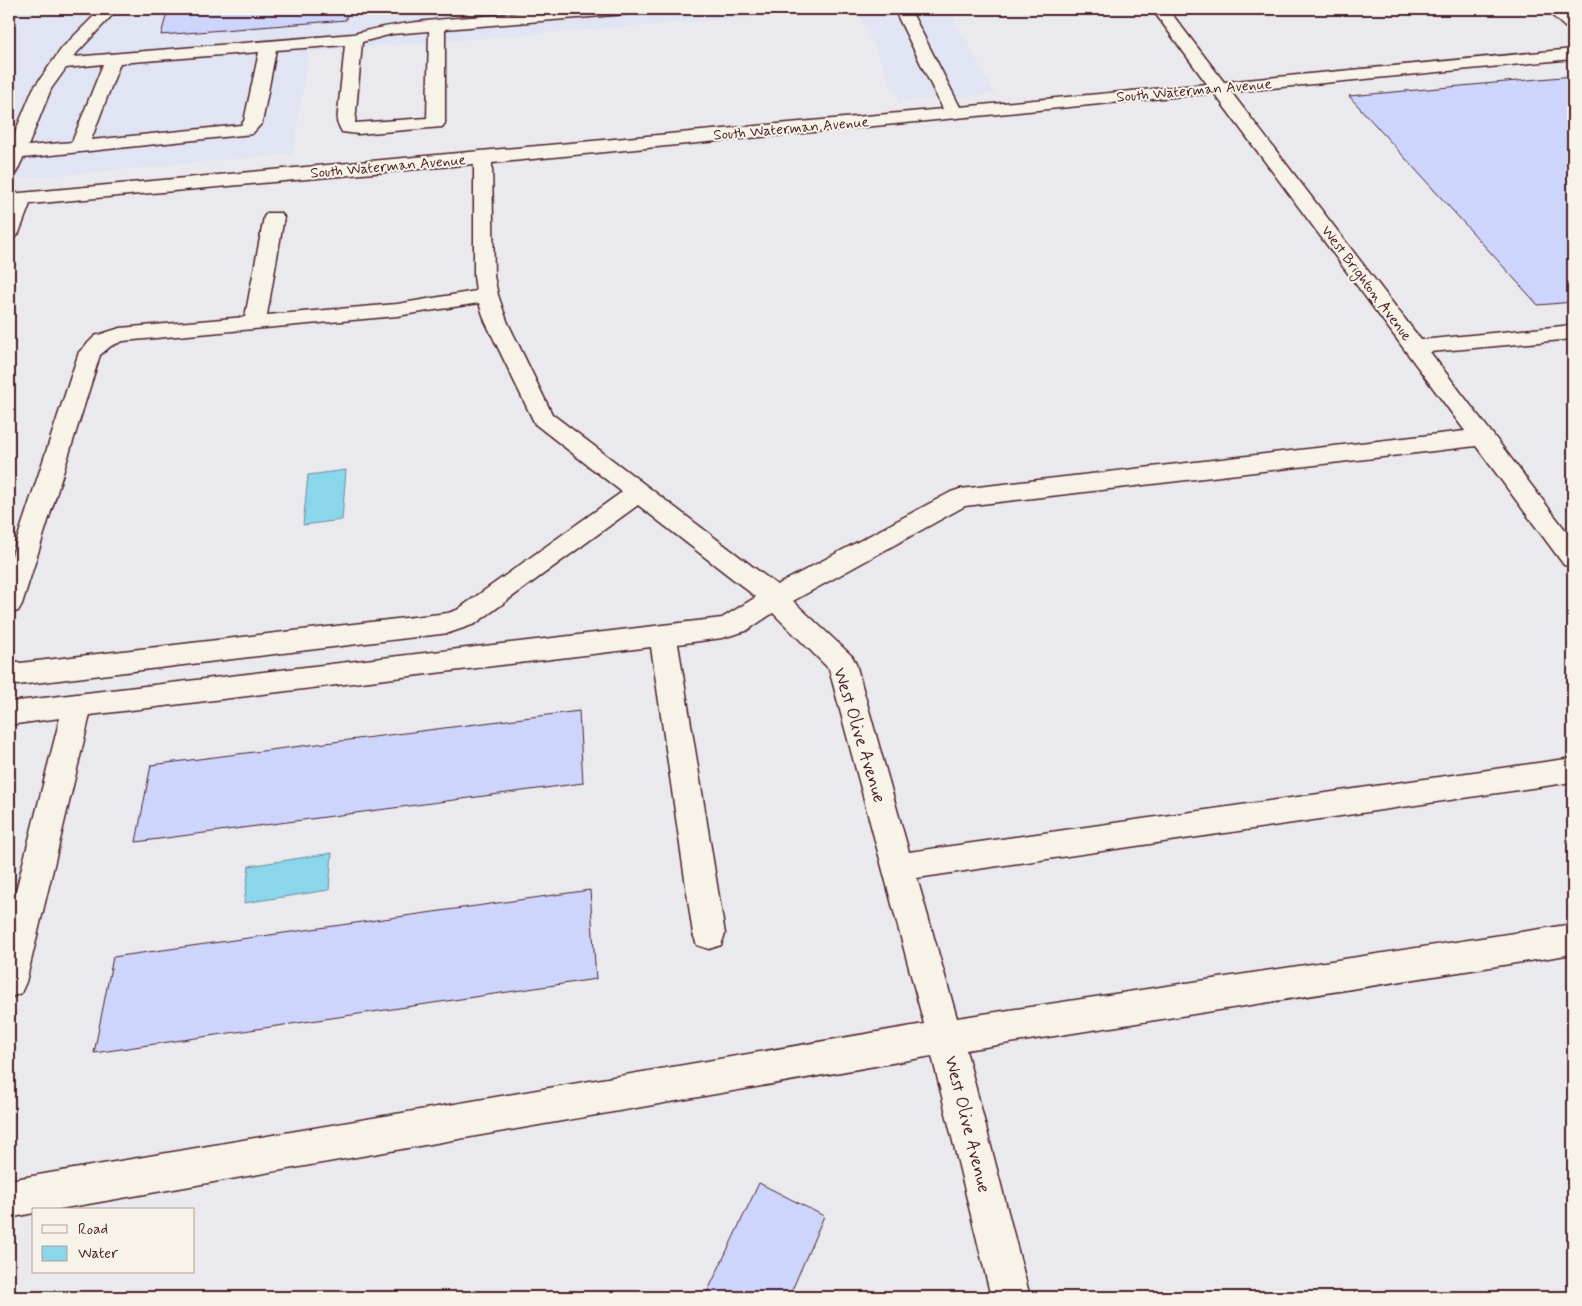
<svg xmlns="http://www.w3.org/2000/svg" width="1582" height="1306" viewBox="0 0 1582 1306" font-family="Mynerve,sans-serif">
<style>
.built{fill:#e1e4f2}
.water{fill:#8ad6ea;stroke:#708d9e}
.building{fill:#cdd5fd;stroke:#4a1f2b}
.lines{fill:none;stroke-linecap:round;stroke-linejoin:round}
.minor-casing{stroke:#4a1f2b;stroke-width:3}
.minor{fill:#f7f3e8;fill-rule:evenodd}
.labels{text-anchor:middle;stroke-width:4;stroke-linejoin:round;paint-order:stroke}
.far-street-label{font-size:15px;fill:#4a1f2b;stroke:#f7f3e8}
.street-label{font-size:18px;fill:#4a1f2b;stroke:#f7f3e8}
</style>
<rect width="100%" height="100%" fill="#eaeaee"/>
<filter id="ink" filterUnits="userSpaceOnUse"><feTurbulence type="fractalNoise" baseFrequency=".02" numOctaves="2"/><feDisplacementMap in="SourceGraphic" scale="10" xChannelSelector="R" yChannelSelector="G"/><feConvolveMatrix kernelMatrix="1 2 1 2 8 2 1 2 1" color-interpolation-filters="sRGB"/></filter>
<g filter="url(#ink)">
<polygon class="built" points="9,9 949,9 995,94 899,102 857,9 309,52 293,154 9,180"/>
<g class="water">
<polygon points="346,470 342,520 303,525 308,475"/>
<polygon points="332,853 329,890 244,903 249,866"/>
</g>
<g class="building">
<polygon points="168,9 347,9 346,20 161,35"/>
<polygon points="1573,76 1573,302 1538,305 1349,96"/>
<polygon points="579,711 583,783 136,842 151,765"/>
<polygon points="590,890 596,979 94,1053 113,957"/>
<polygon points="759,1183 824,1216 789,1297 705,1297"/>
</g>
<g class="lines">
<g class="minor-casing">
<g id="minor">
<path d="M101,9h17l-45,48 280,-23c49,-13 94,-15 144,-19 45,-4 91,-9 137,-6l-8,5 -181,15v94l-3,4 -84,7 -16,-2 -5,-10 8,-77 -69,5 -14,73 -10,11 -229,24 -7,15 -7,2v-28l24,-58 29,-41zM429,31l-2,87 -72,5 7,-81 30,-8zM259,52l-15,69 -3,4 -150,15 29,-77zM103,64l-31,78 -44,4 23,-57 15,-21z"/>
<path d="M894,9h16l50,98 247,-23 -55,-75h16l56,73 349,-33v10l-342,33 190,248 152,-15v14l-143,13 143,188v27l-9,-2 -88,-119 -511,60 -172,95 59,55 4,8 53,188 664,-94v24l-656,96 40,140 616,-94v30l-607,96 64,247h-39l-59,-241 -878,154h-20v3l-25,5v-38l915,-156 -95,-355 -56,-56 -27,18 -24,7 -44,6 47,290 -4,11 -12,4 -12,-4 -4,-11 -42,-287 -561,68 -64,267 -5,11 -12,5v-80l51,-200 -51,7v-23l713,-84 34,-21 -118,-92 -163,119 -26,9 -431,52 -9,-3v-23l11,4 428,-50 9,-3 165,-118 -87,-68 -50,-103 -6,-18 -82,13 -274,25 -12,5 -11,9 -78,249 -4,7 -9,3v-50l70,-212 16,-16 25,-8 125,-11 19,-100 3,-4h14l3,4 -17,98 130,-11 79,-13 -2,-15v-112l-444,40 -11,29 -3,4 -7,2v-45l934,-85zM1214,93l251,338 -505,58 -9,3 -174,93 -225,-171 -45,-93 -9,-26 -4,-19 -2,-113z"/>
<polygon points="1545,9 1562,9 1573,18 1573,31 1567,29"/>
</g>
</g>
<use href="#minor" class="minor"/>
</g>
</g>
<g class="labels">
<g class="far-street-label">
<text transform="translate(1194 90) rotate(-5)" y="5">South Waterman Avenue</text>
<text transform="translate(791 128) rotate(-5)" y="5">South Waterman Avenue</text>
<text transform="translate(388 166) rotate(-5)" y="5">South Waterman Avenue</text>
<text transform="translate(1367 283) rotate(53)" y="5">West Brighton Avenue</text>
</g>
<g class="street-label">
<text transform="translate(860 735) rotate(73)" y="6">West Olive Avenue</text>
<text transform="translate(968 1124) rotate(76)" y="6">West Olive Avenue</text>
</g>
</g>
<rect width="1582" height="1306" fill="none" stroke="#f7f3e8" stroke-width="30"/>
<rect x="15" y="15" width="1552" height="1276" fill="none" stroke="#4a1f2b" stroke-width="2" filter="url(#ink)"/>
<rect x="32" y="1208" width="162" height="65" fill="#f7f3e8" stroke="#b29e9c"/>
<rect x="42" y="1225" width="25" height="8" fill="#f7f3e8" stroke="#b29e9c"/>
<text x="78" y="1234" font-size="15" fill="#4a1f2b">Road</text>
<rect x="42" y="1246" width="25" height="15" fill="#8ad6ea" stroke="#b29e9c"/>
<text x="78" y="1258" font-size="15" fill="#4a1f2b">Water</text>
</svg>
